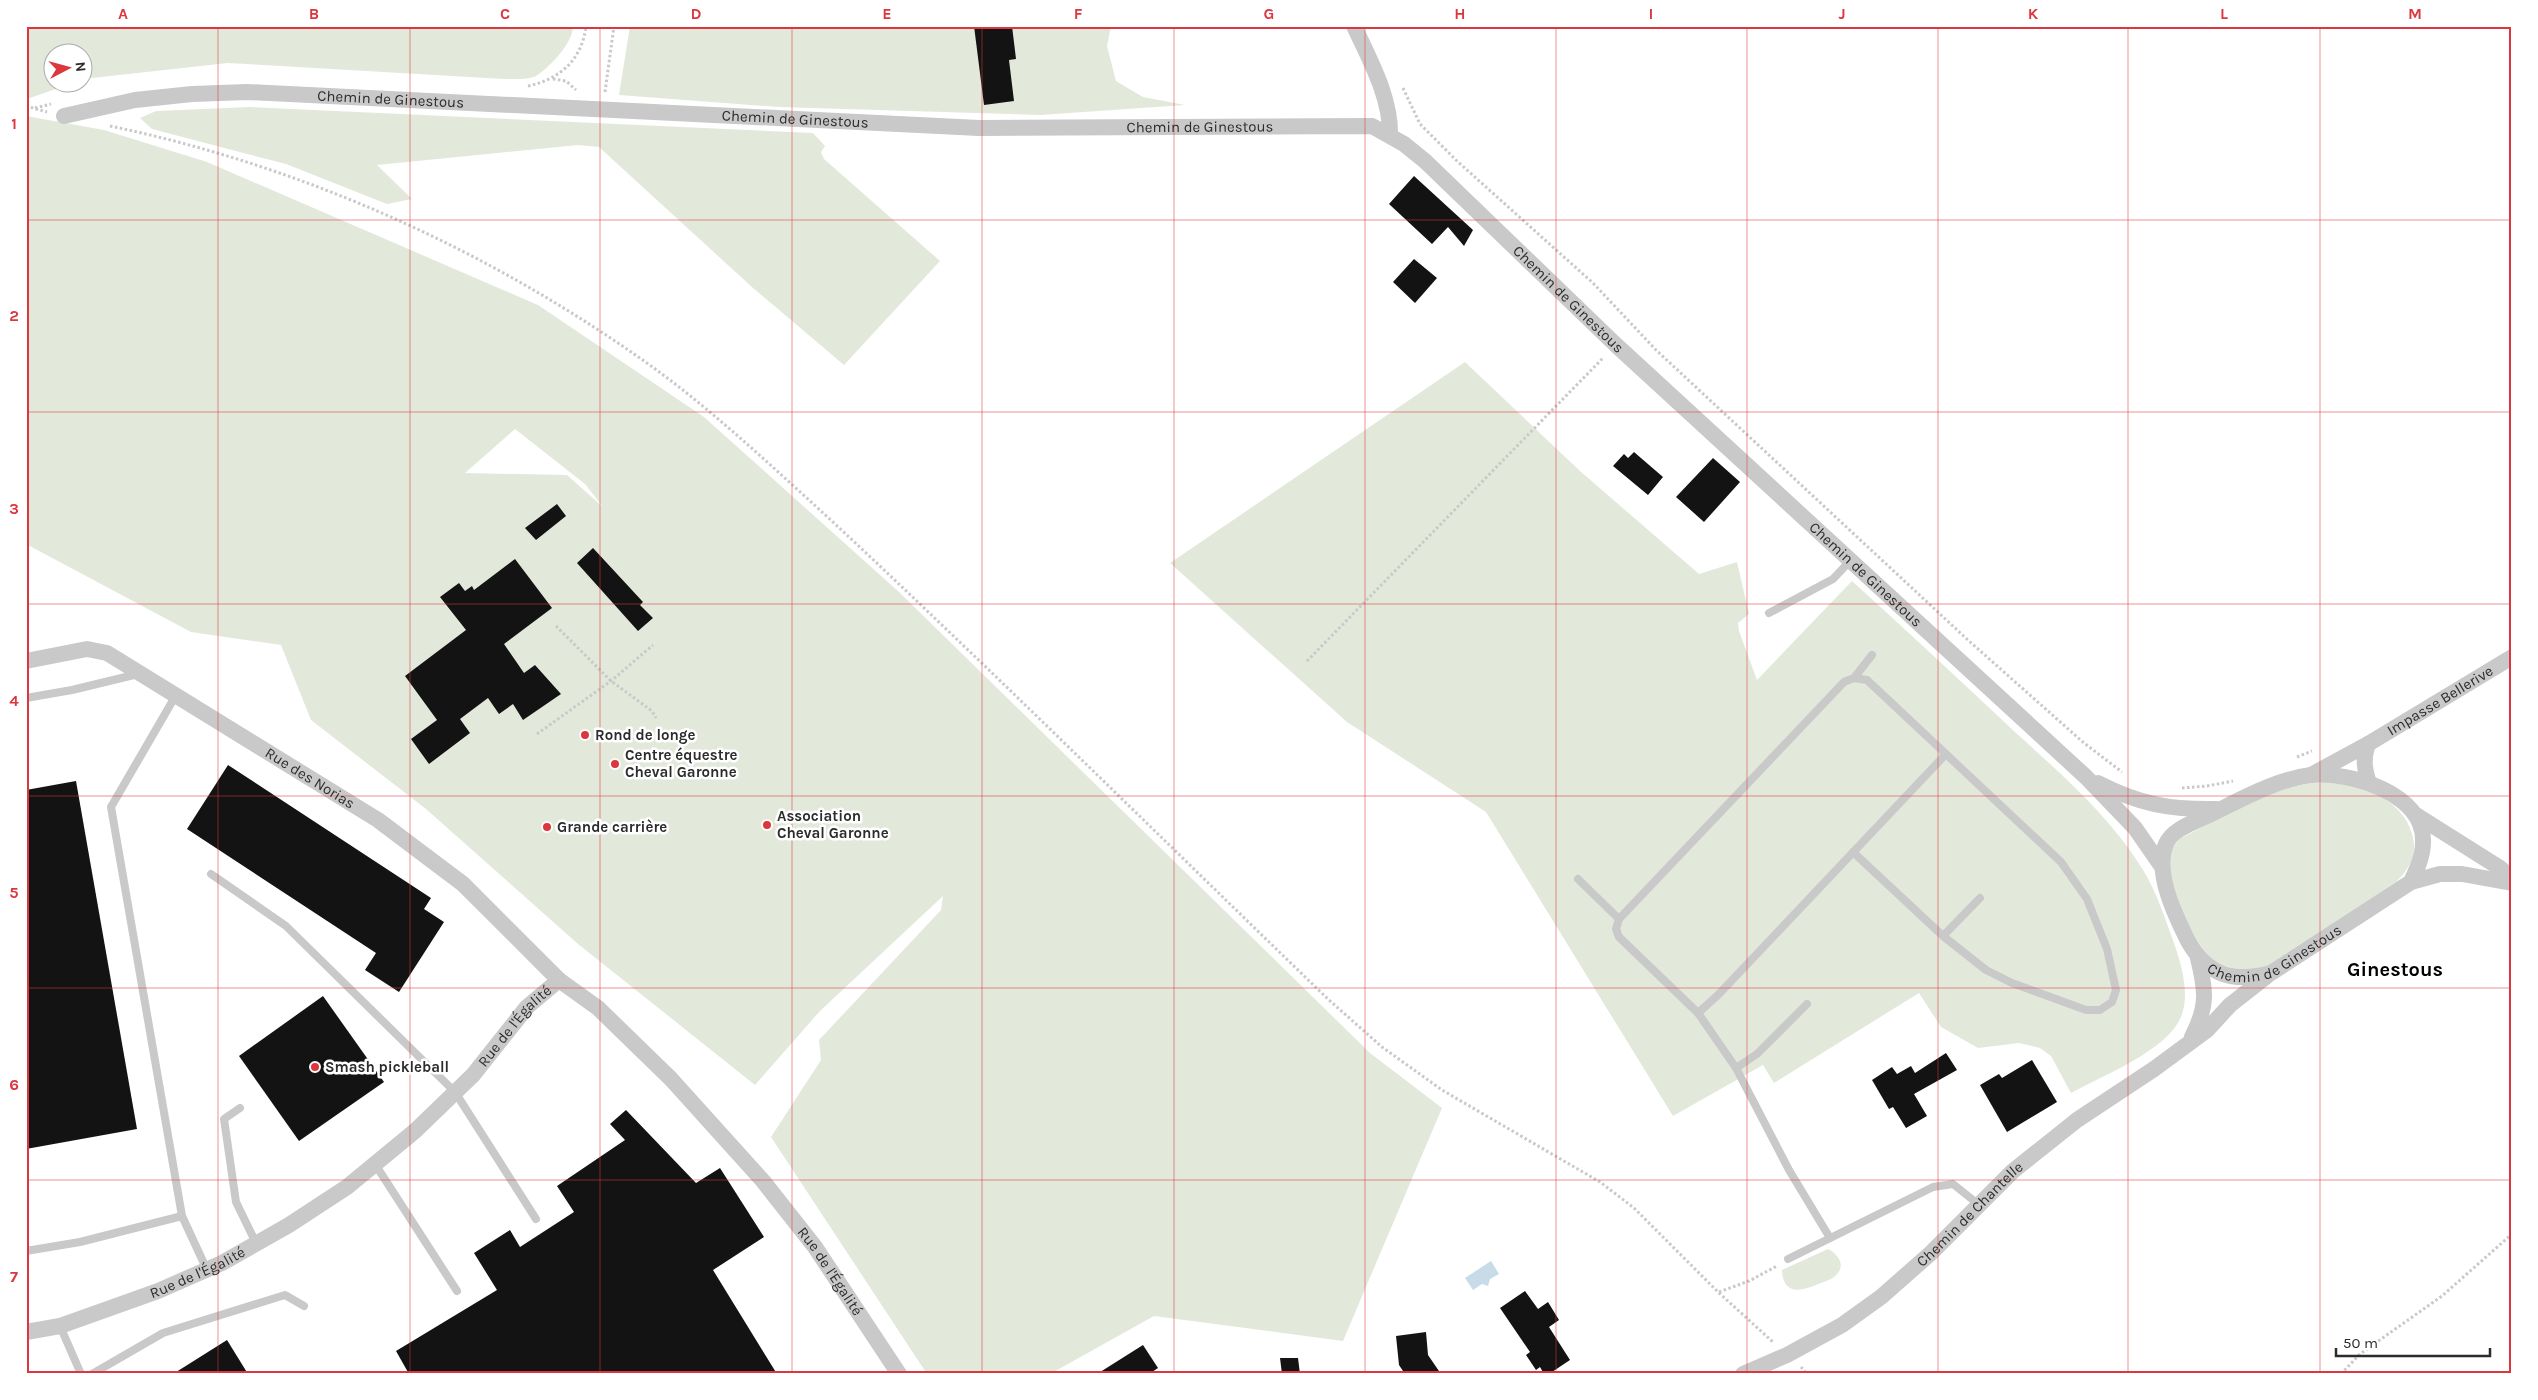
<svg xmlns="http://www.w3.org/2000/svg" width="2538" height="1400" viewBox="0 0 2538 1400" font-family="Karla,sans-serif">
<style>
.green{fill:#e2e9da;fill-rule:evenodd}
.water{fill:#c7dbe9}
.building{fill:#131313}
.lines{fill:none;stroke-linecap:round;stroke-linejoin:round}
.path{stroke:#c9c9c9;stroke-width:3;stroke-dasharray:2.5 2.5;stroke-linecap:butt}
.service{stroke:#c9c9c9;stroke-width:8}
.minor{stroke:#c9c9c9;stroke-width:16}
.grid{fill:none;stroke:#dc363e;stroke-width:1;stroke-opacity:0.55}
.poi-dot{fill:#dc363e;stroke:#fff;stroke-width:2}
.labels{text-anchor:middle;stroke-width:5;stroke-linejoin:round;paint-order:stroke}
.street-label{font-size:15px;fill:#2c2c2c;stroke:#fff}
.poi-label{font-size:15px;font-weight:bold;fill:#2c2c2c;stroke:#fff;text-anchor:start}
.district-label{font-size:20px;font-weight:bold;fill:#000;stroke:#fff}
.neatline{fill:none;stroke:#dc363e;stroke-width:2}
.grid-label{font-size:16px;text-anchor:middle;font-weight:bold;fill:#dc363e}
</style>
<rect width="100%" height="100%" fill="#fff"/>
<g class="green">
<path d="M26,26h547c0,17 -23,41 -37,50 -8,4 -23,3 -32,3l-276,-16 -145,16 -1,-27h-30v30l21,1 -43,15 -4,-1z"/>
<path d="M630,26h481l-4,20 9,35 27,16 42,8 -145,10 -261,-8 -160,-12z"/>
<path d="M250,107l563,26 12,13 -4,6 3,7 116,102 -96,104 -91,-77 -154,-141 -21,-2 -201,20 35,34 -25,5 -101,-40 -134,-35 -12,-11 16,-7z"/>
<path d="M26,116l78,14 103,32 331,143 166,112 195,175 471,461 72,55 -99,233 -189,-25 -104,58h-123l-156,-237 50,-77 -2,-20 122,-130 2,-14 -123,115 -65,74 -177,-141 -152,-135 -115,-89 -30,-75 -90,-13 -165,-88zM515,429l70,55 18,23 -36,-32 -102,-2z"/>
<path d="M1465,362l115,109 119,103 38,-12 12,52 -11,9 1,8 18,49 95,-99c55,50 109,100 163,151 46,42 95,84 128,138 14,23 23,51 32,76 7,21 15,49 6,71 -13,33 -79,59 -110,76l-20,-37 -11,-8 -21,-5 -41,5 -37,-21 -22,-34 -145,90 -11,-18 -90,51 -187,-304 -139,-90 -177,-159z"/>
<path d="M2327,782c34,5 75,15 85,52 6,20 -2,34 -16,48l-124,83c-17,4 -35,7 -52,-1 -24,-12 -53,-78 -53,-104 1,-8 9,-17 14,-22 47,-23 94,-55 146,-56z"/>
<path d="M1828,1249c10,5 19,17 7,27 -4,4 -12,6 -17,8 -17,8 -35,11 -36,-14z"/>
</g>
<path class="water" d="M1491,1261l8,13 -9,5 -2,7 -6,-2 -9,6 -8,-12z"/>
<g class="building">
<path d="M974,26h38l4,33 -7,1 5,41 -30,4z"/>
<path d="M1414,176l59,54 -9,16 -16,-19 -16,17 -43,-40z"/>
<path d="M1414,259l23,19 -22,25 -22,-21z"/>
<path d="M1634,452l29,25 -15,18 -35,-29 11,-12 4,4z"/>
<path d="M1713,458l27,24 -36,40 -28,-25z"/>
<path d="M557,504l9,12 -30,24 -11,-12z"/>
<path d="M593,548l50,54 -3,3 13,13 -15,13 -61,-68z"/>
<path d="M515,559l37,49 -48,36 20,29 11,-8 26,29 -38,26 -10,-16 -14,10 -11,-16 -28,21 10,14 -41,31 -18,-25 26,-19 -32,-44 61,-46 -26,-33 19,-14 6,8 7,-5 2,4z"/>
<path d="M228,765l203,133 -7,11 20,13 -45,70 -34,-22 11,-17 -189,-124z"/>
<path d="M76,781l61,348 -111,20v-359z"/>
<path d="M323,996l61,86 -85,59 -60,-85z"/>
<path d="M1946,1053l11,17 -43,24 13,22 -21,12 -13,-21 -4,2 -17,-29 20,-13 5,7 14,-8 4,7z"/>
<path d="M2032,1060l25,42 -50,30 -27,-47 19,-11 3,4z"/>
<path d="M626,1110l70,73 24,-15 44,69 -51,33 64,104h-368l-13,-23 101,-61 -23,-37 36,-23 10,17 54,-35 -17,-26 68,-46 -15,-16z"/>
<path d="M1525,1291l13,18 10,-7 11,18 -10,7 21,33 -21,14h-5l-4,-7 -4,3 -10,-15 4,-3 -30,-44z"/>
<path d="M1426,1332l2,23 13,19h-36l-6,-9 -3,-29z"/>
<path d="M227,1340l21,34h-75z"/>
<path d="M1143,1345l15,23 -9,6h-52z"/>
<path d="M1280,1358h18l2,16h-18z"/>
</g>
<g class="lines">
<g class="path">
<path d="M553,79l13,2 10,9"/>
<path d="M528,86c32,-7 54,-26 58,-60"/>
<path d="M1403,88l17,36 37,37 136,122 63,67 313,291 115,102 38,29"/>
<path d="M605,92l9,-66"/>
<path d="M26,106l21,6"/>
<path d="M35,108l16,-4"/>
<path d="M110,126c197,41 385,127 548,245 50,37 95,78 140,119 65,59 127,119 190,179 114,110 227,221 341,331l53,47 60,43 158,92 34,26 84,84 55,50"/>
<path d="M556,626l55,55 41,30 4,7"/>
<path d="M1307,661l296,-303"/>
<path d="M537,734l74,-53 42,-36"/>
<path d="M2297,757l15,-6"/>
<path d="M2182,788l25,-2 26,-5"/>
<path d="M1719,1292l30,-11 28,-15"/>
<path d="M1801,1367l6,7"/>
<path d="M2341,1374l19,-20 82,-58 70,-62"/>
</g>
<g class="service">
<path d="M1769,613l64,-34 17,-18"/>
<path d="M1854,678l18,-23"/>
<path d="M176,695l-65,112 71,409 25,54"/>
<path d="M26,698l46,-8 66,-16"/>
<path d="M211,874l75,52 169,166 81,127"/>
<path d="M1578,879l41,40"/>
<path d="M1943,936l37,-38"/>
<path d="M1698,1013l20,-18 228,-241"/>
<path d="M1736,1068l21,-14 50,-50"/>
<path d="M240,1108l-16,11 12,83 20,41"/>
<path d="M375,1164l82,127"/>
<path d="M1830,1238l-41,-68 -53,-102 -38,-55 -79,-76 -3,-8 3,-10 225,-237 10,-4 13,2 194,182 26,37 20,50 9,41 -4,12 -12,8h-14l-74,-27 -26,-13 -43,-34 -90,-84"/>
<path d="M26,1251l54,-9 102,-26"/>
<path d="M1788,1259l145,-72 20,-3 25,20"/>
<path d="M60,1326l21,48"/>
<path d="M92,1374l71,-41 122,-38 19,11"/>
</g>
<g class="minor">
<path d="M1354,26c16,34 37,72 36,109"/>
<path id="s1" d="M64,116l71,-16 57,-6 55,-2 732,36 393,-2 32,18 21,17 191,184 470,432 49,51 25,36"/>
<path id="s2" d="M26,661l61,-12 20,4 271,167 85,64 96,96"/>
<path d="M2368,744c-5,15 -4,24 1,39"/>
<path id="s3" d="M2311,775l57,-31 144,-87"/>
<path d="M2098,783c41,21 72,27 118,26"/>
<path d="M2416,815l84,53 12,11"/>
<path id="s4" d="M2411,882c6,-13 12,-26 12,-40 2,-48 -73,-71 -112,-67 -34,4 -71,25 -102,40 -14,7 -37,14 -43,29 -12,28 9,71 22,97 20,35 45,42 83,32l140,-91 29,-8h22l50,9"/>
<path d="M2192,1037c16,-31 14,-46 6,-79"/>
<path id="s5" d="M26,1332l34,-6 98,-35 64,-28 67,-38 58,-38 68,-56 58,-56 54,-68 32,-27 39,28 73,71 92,102 52,66 84,127"/>
<path id="s6" d="M1743,1374l44,-19 55,-30 39,-28 50,-44 82,-82 64,-51 77,-51 53,-39 23,-25 37,-29"/>
</g>
</g>
<path class="grid" d="M218,26v1348M410,26v1348M600,26v1348M792,26v1348M982,26v1348M1174,26v1348M1365,26v1348M1556,26v1348M1747,26v1348M1938,26v1348M2128,26v1348M2320,26v1348M26,220h2486M26,412h2486M26,604h2486M26,796h2486M26,988h2486M26,1180h2486"/>
<g class="poi-dot">
<circle cx="585" cy="735" r="5"/>
<circle cx="615" cy="764" r="5"/>
<circle cx="767" cy="825" r="5"/>
<circle cx="547" cy="827" r="5"/>
<circle cx="315" cy="1067" r="5"/>
</g>
<g class="labels">
<g class="street-label">
<text dy="5" stroke="none"><textPath href="#s1" startOffset="329">Chemin de Ginestous</textPath></text>
<text dy="5" stroke="none"><textPath href="#s1" startOffset="734">Chemin de Ginestous</textPath></text>
<text dy="5" stroke="none"><textPath href="#s1" startOffset="1139">Chemin de Ginestous</textPath></text>
<text dy="5" stroke="none"><textPath href="#s1" startOffset="1574">Chemin de Ginestous</textPath></text>
<text dy="5" stroke="none"><textPath href="#s1" startOffset="1979">Chemin de Ginestous</textPath></text>
<text dy="5" stroke="none"><textPath href="#s3" startOffset="149">Impasse Bellerive</textPath></text>
<text dy="5" stroke="none"><textPath href="#s2" startOffset="321">Rue des Norias</textPath></text>
<text dy="5" stroke="none"><textPath href="#s4" startOffset="558">Chemin de Ginestous</textPath></text>
<text dy="5" stroke="none"><textPath href="#s5" startOffset="588">Rue de l'Égalité</textPath></text>
<text dy="5" stroke="none"><textPath href="#s6" startOffset="280">Chemin de Chantelle</textPath></text>
<text dy="5" stroke="none"><textPath href="#s5" startOffset="182">Rue de l'Égalité</textPath></text>
<text dy="5" stroke="none"><textPath href="#s5" startOffset="1052">Rue de l'Égalité</textPath></text>
</g>
<g class="poi-label">
<text x="595" y="740">Rond de longe</text>
<text x="625" y="760">Centre équestre<tspan x="625" dy="17">Cheval Garonne</tspan></text>
<text x="777" y="821">Association<tspan x="777" dy="17">Cheval Garonne</tspan></text>
<text x="557" y="832">Grande carrière</text>
<text x="325" y="1072">Smash pickleball</text>
</g>
<g class="district-label">
<text x="2395" y="976">Ginestous</text>
</g>
</g>
<rect width="2538" height="1400" fill="none" stroke="#ffffff" stroke-width="55"/>
<g transform="translate(68 68) rotate(84)"><circle r="24" fill="#ffffff" stroke="#ababab"/>
<path d="M0-4L9 19L0 12L-9 19Z" fill="#dc363e"/>
<text y="-8" font-size="14" font-weight="bold" text-anchor="middle" fill="#2c2c2c">N</text>
</g>
<path d="M2336 1348v8h154v-8" fill="none" stroke="#2c2c2c" stroke-width="2.5"/>
<text x="2343" y="1348" font-size="15" fill="#2c2c2c" stroke="#ffffff" stroke-width="4" paint-order="stroke">50 m</text>
<rect x="28" y="28" width="2482" height="1344" class="neatline"/>
<g class="grid-label">
<text x="123" y="19">A</text>
<text x="314" y="19">B</text>
<text x="505" y="19">C</text>
<text x="696" y="19">D</text>
<text x="887" y="19">E</text>
<text x="1078" y="19">F</text>
<text x="1269" y="19">G</text>
<text x="1460" y="19">H</text>
<text x="1651" y="19">I</text>
<text x="1842" y="19">J</text>
<text x="2033" y="19">K</text>
<text x="2224" y="19">L</text>
<text x="2415" y="19">M</text>
<text x="14" y="129">1</text>
<text x="14" y="321">2</text>
<text x="14" y="514">3</text>
<text x="14" y="706">4</text>
<text x="14" y="898">5</text>
<text x="14" y="1090">6</text>
<text x="14" y="1282">7</text>
</g>
</svg>
